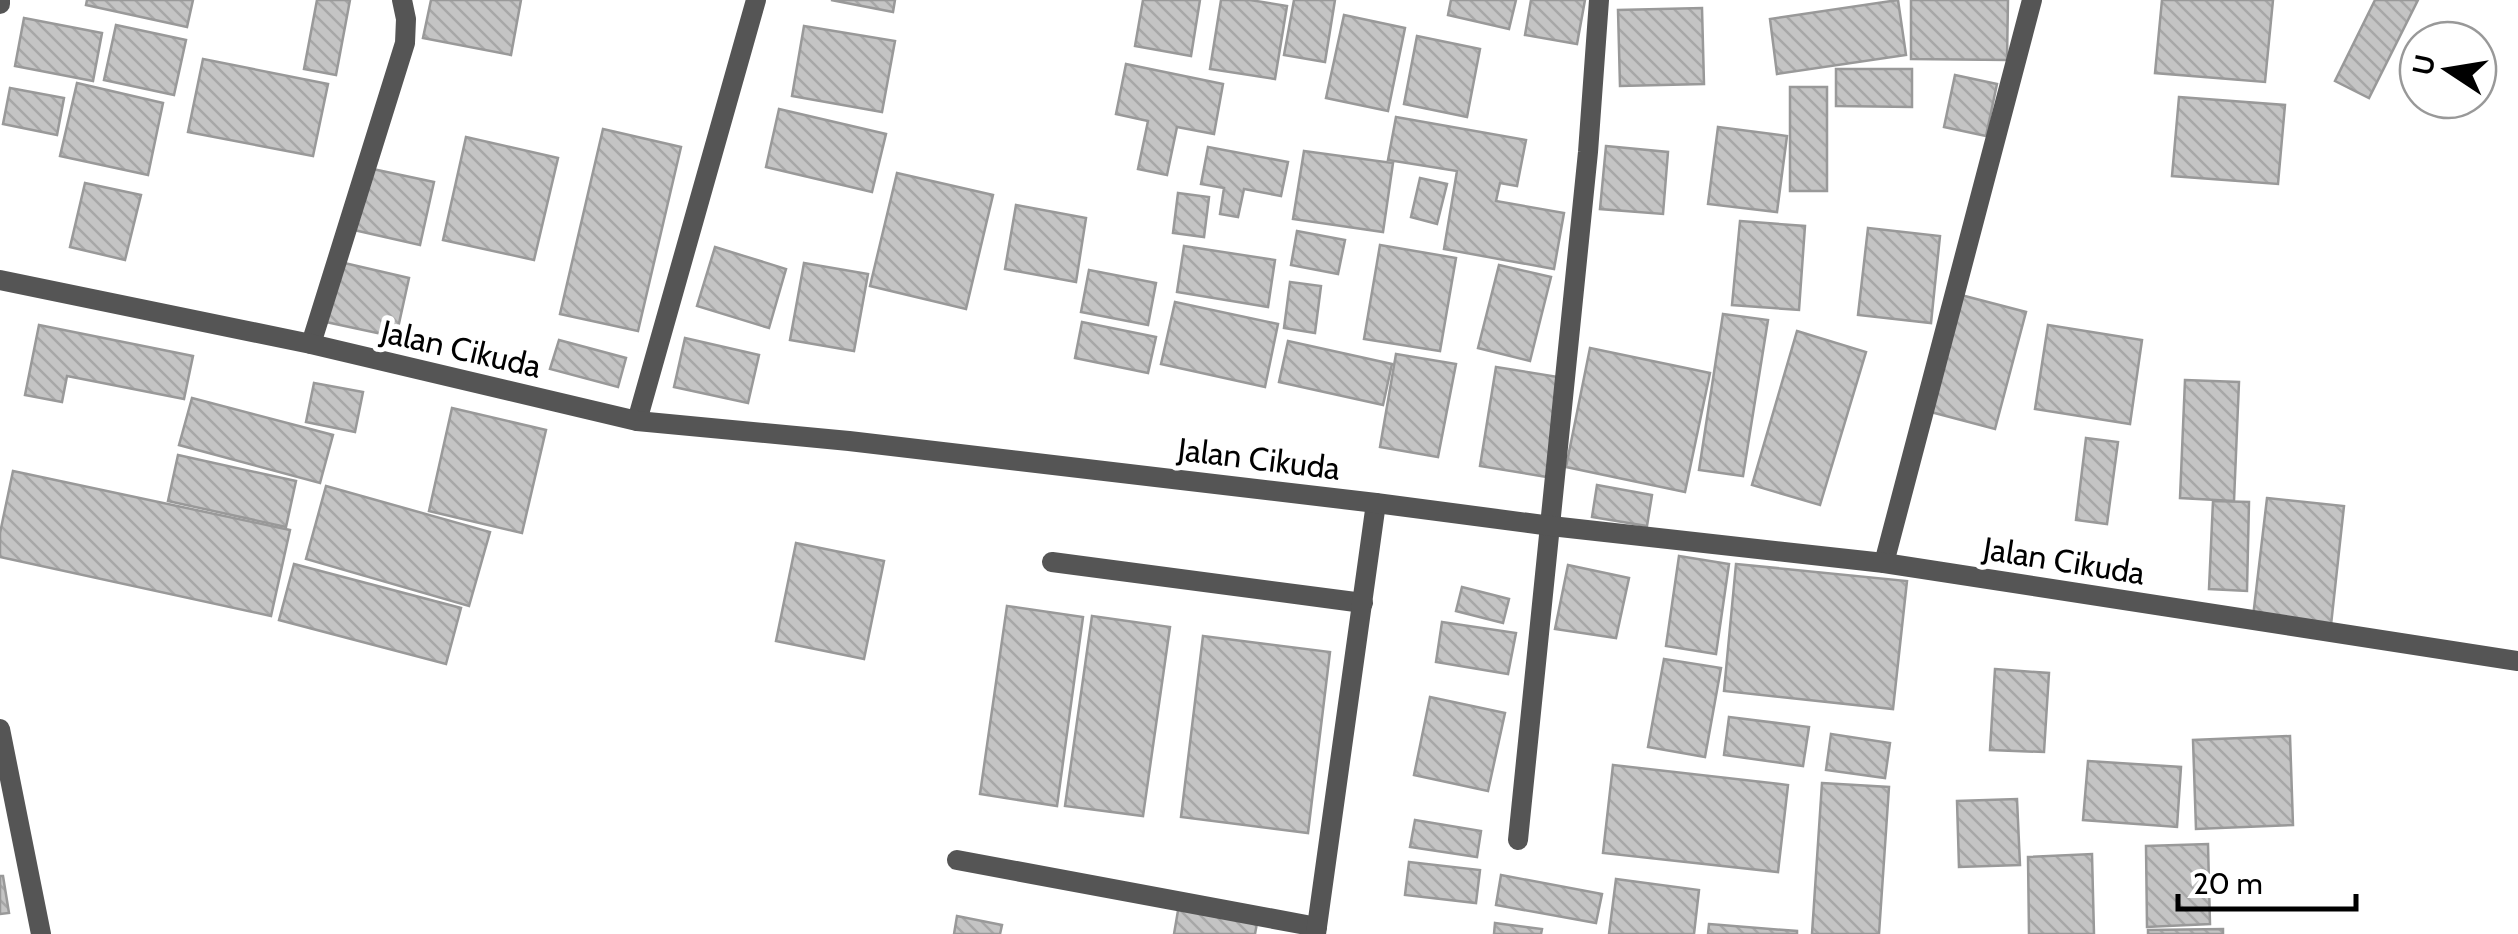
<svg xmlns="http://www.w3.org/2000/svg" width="2518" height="934" viewBox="0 0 2518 934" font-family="Cabin,sans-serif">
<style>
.building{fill:url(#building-back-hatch);stroke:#999;stroke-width:2.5}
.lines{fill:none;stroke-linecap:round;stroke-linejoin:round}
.minor{stroke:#555;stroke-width:20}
.tertiary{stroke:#555;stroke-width:20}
.labels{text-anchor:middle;stroke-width:10;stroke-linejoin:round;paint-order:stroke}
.street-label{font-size:32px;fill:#000;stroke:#fff}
</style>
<defs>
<pattern id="building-back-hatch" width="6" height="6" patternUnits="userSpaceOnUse" patternTransform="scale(2.5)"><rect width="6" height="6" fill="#c4c4c4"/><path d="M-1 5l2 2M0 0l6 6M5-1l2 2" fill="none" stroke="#a7a7a7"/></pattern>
</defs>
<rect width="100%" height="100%" fill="#fff"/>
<g class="building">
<path d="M87,0h106l-6,27 -101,-22z"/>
<path d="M317,0h33l-14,75 -32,-6z"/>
<path d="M431,0h90l-10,55 -88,-17z"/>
<path d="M831,0h64l-2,12z"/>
<path d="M1143,0h57l-9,56 -56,-10z"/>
<path d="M1221,0h29l37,6 -12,73 -65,-10z"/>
<path d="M1294,0h41l-10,62 -41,-7z"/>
<path d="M1451,0h65l-7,29 -61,-14z"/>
<path d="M1531,0h54l-8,44 -52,-9z"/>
<path d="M1898,0l8,55 -129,19 -7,-55z"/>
<path d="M1911,0h97l-1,60 -96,-1z"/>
<path d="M2162,0h111l-8,82 -110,-9z"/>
<path d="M2375,0h43l-49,98 -34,-17z"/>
<path d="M1702,8l2,76 -84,2 -2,-76z"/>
<path d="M1344,15l61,13 -17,83 -62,-13z"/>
<path d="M24,18l78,15 -9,48 -78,-15z"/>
<path d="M116,25l70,15 -12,55 -70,-15z"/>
<path d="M804,26l91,15 -13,71 -90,-16z"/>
<path d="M1417,36l63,13 -13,68 -63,-13z"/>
<path d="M203,59l125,25 -15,72 -125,-24z"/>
<path d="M1126,64l97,20 -9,50 -37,-7 -10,48 -29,-6 10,-48 -32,-7z"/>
<path d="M1836,69h76v38l-76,-1z"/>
<path d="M1955,75l42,9 -11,52 -42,-9z"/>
<path d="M77,83l86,20 -15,72 -88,-19z"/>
<rect x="1790" y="87" width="37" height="104"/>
<path d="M10,88l54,10 -7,37 -54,-11z"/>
<path d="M2179,97l106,8 -7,79 -106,-8z"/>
<path d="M779,109l107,25 -14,58 -106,-25z"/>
<path d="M1396,117l130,23 -9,46 -17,-3 -4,18 68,12 -10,56 -110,-20 13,-78 -69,-11z"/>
<path d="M1718,127l69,9 -10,76 -69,-8z"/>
<path d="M603,129l78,18 -43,184 -78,-17z"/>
<path d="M466,137l92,21 -24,102 -91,-20z"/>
<path d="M1606,146l62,6 -5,62 -63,-5z"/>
<path d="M1208,147l80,15 -7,34 -37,-7 -6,28 -18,-3 4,-26 -23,-4z"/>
<path d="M1304,151l89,12 -10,69 -90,-13z"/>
<path d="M368,168l66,14 -14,63 -66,-15z"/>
<path d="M897,173l96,22 -27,114 -96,-23z"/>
<path d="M1420,178l27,6 -10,40 -26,-7z"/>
<path d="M85,183l56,12 -16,65 -55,-13z"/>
<path d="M1178,193l31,4 -5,40 -31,-4z"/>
<path d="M1016,205l70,13 -10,64 -71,-13z"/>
<path d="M1740,221l65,5 -6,84 -67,-5z"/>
<path d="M1868,228l72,8 -9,87 -73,-8z"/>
<path d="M1297,231l48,9 -7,34 -47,-9z"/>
<path d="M1380,245l76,13 -16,93 -76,-12z"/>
<path d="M1184,246l91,14 -7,47 -91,-15z"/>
<path d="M715,247l71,22 -17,59 -72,-22z"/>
<path d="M340,262l69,16 -13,59 -70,-15z"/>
<path d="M804,263l64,11 -14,77 -64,-11z"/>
<path d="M1499,265l52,12 -21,84 -52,-13z"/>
<path d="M1089,270l67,13 -8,42 -67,-13z"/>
<path d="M1290,282l31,4 -6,47 -31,-5z"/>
<path d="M1961,295l65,17 -31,117 -64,-17z"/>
<path d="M1175,302l103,22 -13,63 -104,-23z"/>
<path d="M1723,314l45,6 -25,156 -44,-6z"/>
<path d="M1082,322l74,15 -8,36 -73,-15z"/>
<path d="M39,325l154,31 -9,43 -117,-23 -5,26 -37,-7z"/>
<path d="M2048,325l94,15 -12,84 -95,-15z"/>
<path d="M1797,331l69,21 -46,153 -68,-20z"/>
<path d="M685,338l74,17 -11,48 -74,-16z"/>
<path d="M559,340l67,18 -8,29 -68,-18z"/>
<path d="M1288,341l104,23 -9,41 -104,-23z"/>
<path d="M1590,348l120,25 -25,119 -119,-25z"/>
<path d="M1396,354l60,10 -18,93 -58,-10z"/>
<path d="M1496,367l68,11 -17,99 -67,-11z"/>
<path d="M2185,380l54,2 -5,119 -54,-3z"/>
<path d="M314,383l49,9 -8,40 -49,-10z"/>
<path d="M192,398l141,37 -13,48 -141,-38z"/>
<path d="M452,408l94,22 -24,103 -93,-22z"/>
<path d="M2086,438l32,4 -11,82 -31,-4z"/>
<path d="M178,455l118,26 -10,46 -118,-26z"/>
<path d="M13,471l277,59 -19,86 -271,-59v-24z"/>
<path d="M1597,485l55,10 -5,31 -55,-9z"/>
<path d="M326,486l164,46 -21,74 -163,-47z"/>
<path d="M2267,498l77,8 -13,119 -78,-8z"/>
<path d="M2213,501l36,1 -2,89 -38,-2z"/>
<path d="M796,543l88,18 -20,98 -88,-18z"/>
<path d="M1679,556l50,8 -13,90 -50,-8z"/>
<path d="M294,564l167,44 -15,56 -167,-44z"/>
<path d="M1736,564l171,17 -14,128 -169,-18z"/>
<path d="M1568,565l61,13 -13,60 -61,-9z"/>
<path d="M1462,587l47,12 -6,24 -47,-12z"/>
<path d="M1007,606l76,11 -26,189 -77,-12z"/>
<path d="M1092,616l78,11 -27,189 -78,-10z"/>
<path d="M1442,622l74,11 -8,41 -72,-12z"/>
<path d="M1203,636l127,16 -22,181 -127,-16z"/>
<path d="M1664,659l57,9 -16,89 -57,-10z"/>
<path d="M1995,669l54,4 -5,79 -54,-2z"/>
<path d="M1430,697l75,16 -17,78 -74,-16z"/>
<path d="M1729,717l80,10 -6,39 -79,-11z"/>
<path d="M1831,734l59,9 -5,35 -59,-8z"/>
<path d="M2290,736l3,89 -97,4 -3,-89z"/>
<path d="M2088,761l93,6 -4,60 -94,-7z"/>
<path d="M1613,765l175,20 -10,87 -175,-19z"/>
<path d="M1822,783l67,4 -10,147h-67z"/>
<path d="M2017,799l3,66 -61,2 -2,-66z"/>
<path d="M1415,820l66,11 -4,26 -67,-10z"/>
<path d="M2208,844l2,80 -63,3 -1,-81z"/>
<path d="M2092,854l2,80h-65l-1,-77z"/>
<path d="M1409,862l71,8 -4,33 -71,-8z"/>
<path d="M1501,875l101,19 -6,29 -100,-18z"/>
<path d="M0,876h3l6,37 -9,1z"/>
<path d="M1616,879l83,11 -5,44h-85z"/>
<path d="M1180,899l79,13 -4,22h-81z"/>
<path d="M957,916l45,9 -2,9h-46z"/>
<path d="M1495,923l47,6 -1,5h-47z"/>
<path d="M1709,924l88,7v3h-89z"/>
<path d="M2223,929v5h-75v-4z"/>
</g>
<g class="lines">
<g class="minor">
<path d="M0,4v-4"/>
<path d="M311,344l94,-301 1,-24 -4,-19"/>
<path d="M637,421l119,-421"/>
<path d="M1052,562l311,41"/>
<path d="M1884,563l148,-563"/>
<path d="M0,729l41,205"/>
<path d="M1518,840l70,-688 11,-152"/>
<path d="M957,860l360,67"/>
<path d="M1316,934l60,-431"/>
</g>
<path class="tertiary" d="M0,280l311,64 326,77 212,20 527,62 175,23 333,37 634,98"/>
</g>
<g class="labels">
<g class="street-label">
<text transform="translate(461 349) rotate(13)" y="11">Jalan Cikuda</text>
<text transform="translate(1259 459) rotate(7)" y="11">Jalan Cikuda</text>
<text transform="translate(2064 561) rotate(9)" y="11">Jalan Cikuda</text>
</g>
</g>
<g transform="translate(2448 70) rotate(282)"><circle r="48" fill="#ffffff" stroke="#999999" stroke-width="2.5"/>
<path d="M0-8L18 38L0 25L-18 38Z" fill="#000000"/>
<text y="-15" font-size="28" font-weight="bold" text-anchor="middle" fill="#000000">U</text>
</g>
<path d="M2178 894v15h178v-15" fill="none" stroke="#000000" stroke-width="5"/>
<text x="2193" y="894" font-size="30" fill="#000000" stroke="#ffffff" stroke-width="8" paint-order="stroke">20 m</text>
</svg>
